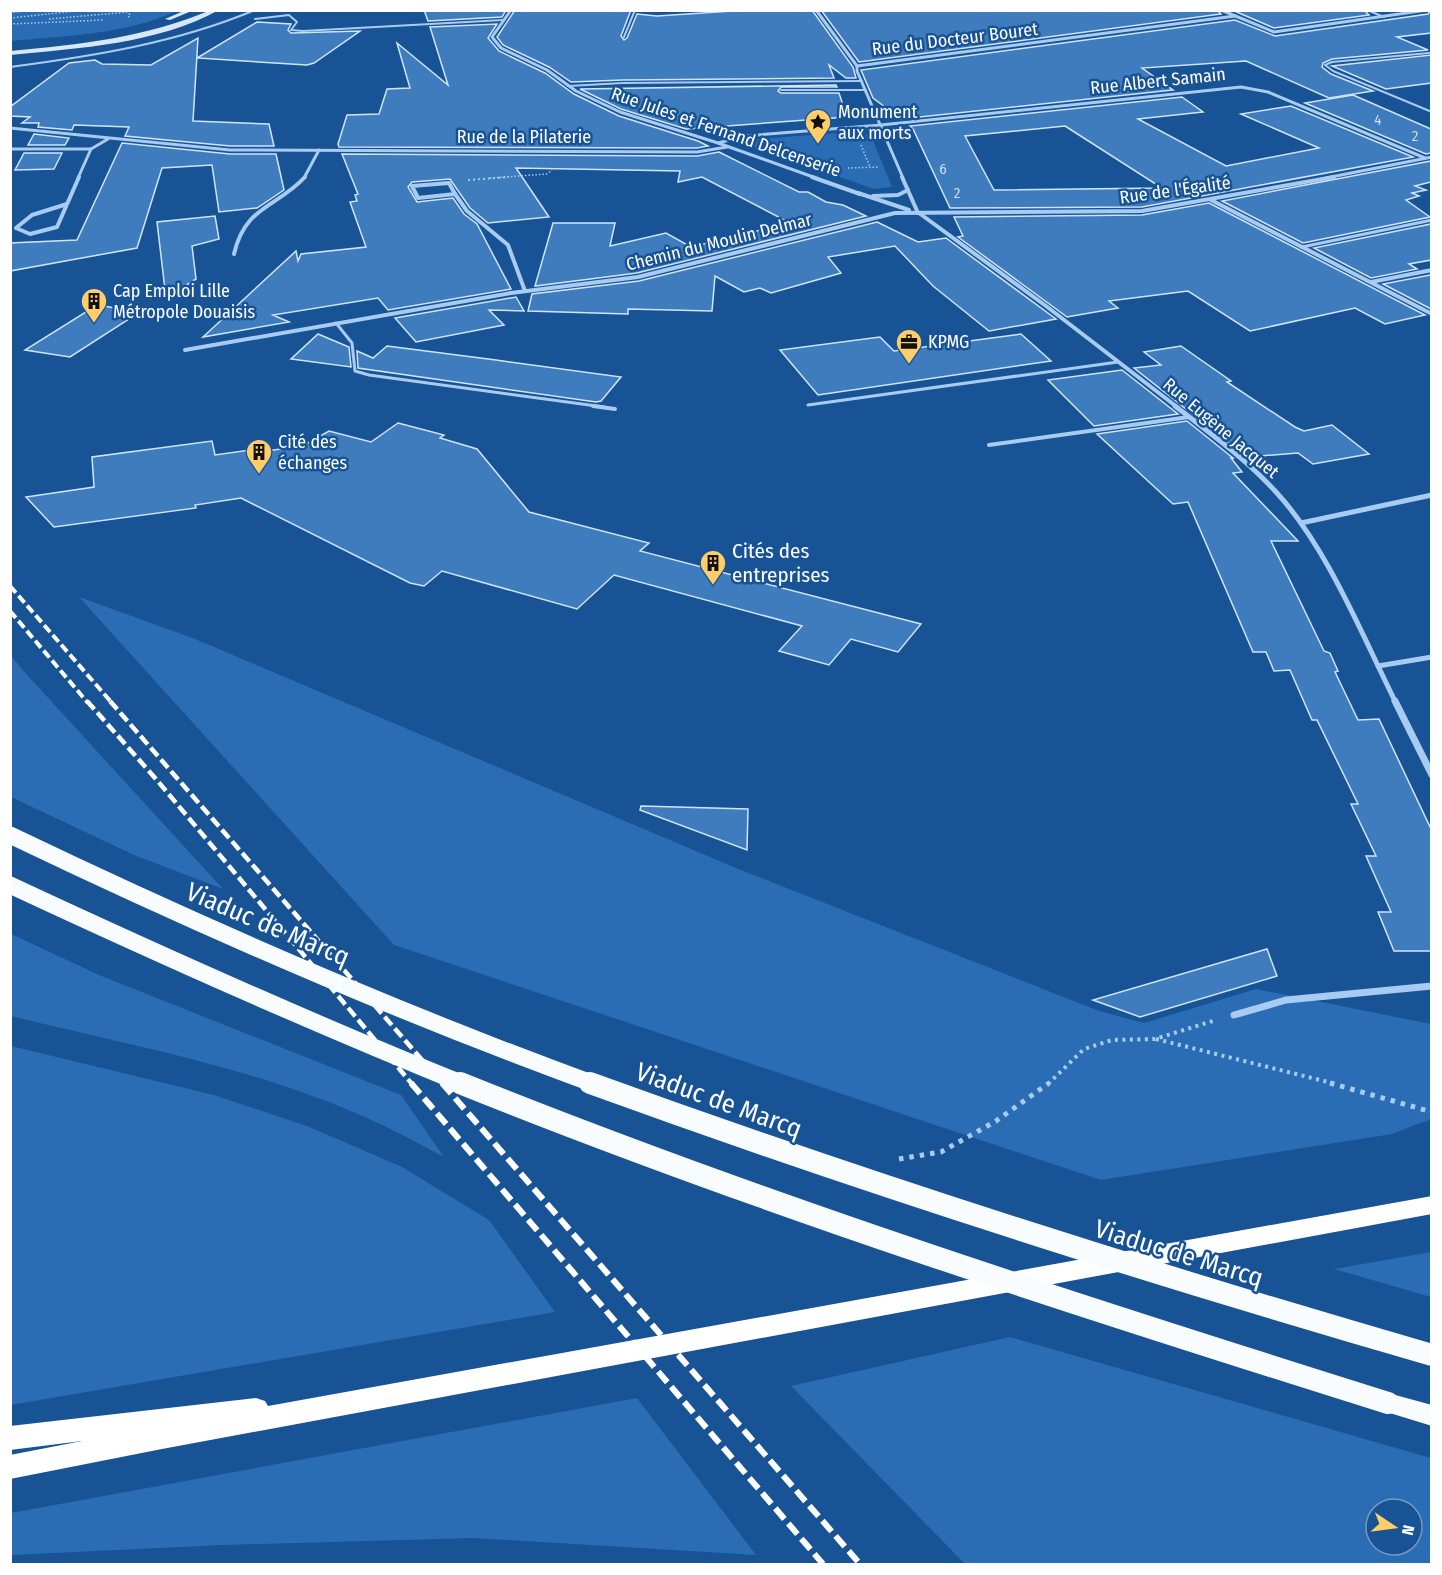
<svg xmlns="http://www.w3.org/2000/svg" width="1442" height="1575" viewBox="0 0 1442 1575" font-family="'Fira Sans Condensed',sans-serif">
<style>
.green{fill:#2a6db4;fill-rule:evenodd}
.building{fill:#3f7cbd;stroke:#d0e5fc;stroke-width:1.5;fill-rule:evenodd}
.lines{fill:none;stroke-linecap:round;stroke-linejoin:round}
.path-far3{stroke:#a8ccf1;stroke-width:1.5;stroke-dasharray:1.5 2;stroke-linecap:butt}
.path-far2{stroke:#a8ccf1;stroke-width:2;stroke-dasharray:2 3;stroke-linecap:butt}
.path-far1{stroke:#a8ccf1;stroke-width:4;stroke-dasharray:3 4.5;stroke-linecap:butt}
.path{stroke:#a8ccf1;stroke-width:5;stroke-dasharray:4.5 6;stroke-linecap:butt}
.service-far2{stroke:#a8ccf1;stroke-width:2}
.service-far1{stroke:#a8ccf1;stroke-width:3}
.service{stroke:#a8ccf1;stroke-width:4}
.minor-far3{stroke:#a8ccf1;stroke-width:3}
.minor-far2{stroke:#a8ccf1;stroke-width:4}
.minor-far1{stroke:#a8ccf1;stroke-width:5}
.minor{stroke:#a8ccf1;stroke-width:7}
.secondary{fill:#d7e8fc;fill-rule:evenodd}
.trunk{fill:#f8fcff;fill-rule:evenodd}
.motorway{fill:#fff;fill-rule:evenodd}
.rail-far2{stroke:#fff;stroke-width:4;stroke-dasharray:9 4;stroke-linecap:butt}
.rail-far1{stroke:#fff;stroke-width:4.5;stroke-dasharray:11 4.5;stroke-linecap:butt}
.rail{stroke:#fff;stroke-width:6;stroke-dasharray:14 6;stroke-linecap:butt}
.trunk-bridge-far1{stroke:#f8fcff;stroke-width:17}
.trunk-bridge{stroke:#f8fcff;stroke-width:22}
.labels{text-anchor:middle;stroke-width:5;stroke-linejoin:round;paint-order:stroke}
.far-number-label{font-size:15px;fill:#cfdeee}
.far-street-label{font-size:18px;fill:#fff;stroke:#175395}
.far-poi-label{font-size:18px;fill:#fff;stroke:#175395;text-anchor:start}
.poi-label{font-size:21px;fill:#fff;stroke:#175395;text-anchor:start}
.near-street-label{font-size:26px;fill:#fff;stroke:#175395}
</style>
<rect width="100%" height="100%" fill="#175395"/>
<g class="green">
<path d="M10,11l1,-1 166,1c-51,23 -111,25 -166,30z"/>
<path d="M851,132l20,4 21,51 -18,2 -120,-42 4,-8z"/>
<path d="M79,597l116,42 541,229 363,143 45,12 112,-34 175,35v95l-39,15 -291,46 -707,-235z"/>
<path d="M10,655l20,23 193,211 -89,-34 -123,-58z"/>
<path d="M11,934l88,41 302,120 43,62c-28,-15 -56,-30 -86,-43 -107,-47 -234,-70 -347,-98z"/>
<path d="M11,1046l203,49 93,31 95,41 87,53 66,92 -544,93z"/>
<path d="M1431,1252v45l-97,-28z"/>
<path d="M1010,1337l421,121v106h-466l-174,-178zM1376,1509h36v36h-36z"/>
<path d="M637,1398l119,157 -283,-17 -250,7 -212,10v-42z"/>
</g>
<g class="building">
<path d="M424,10h82l-4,7 -74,4z"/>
<path d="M515,10h116l-10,26 3,4 3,-2 10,-24 20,2 91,-6h64l41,57 3,11h-10l-17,-13 5,13 -211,2 -52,2 -22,-15 -46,-22 -6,-8z"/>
<path d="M821,10h396l4,4 -362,48z"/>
<path d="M1232,10h132l5,5 -95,13z"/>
<path d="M1431,10v23l-34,4 31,13 -96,9 -9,4 -1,4 9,7 42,17 -44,7 -83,-37 -104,7 31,22 -272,29 -28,-21 -12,-28 374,-50 40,16 153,-22z"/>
<path d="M257,22l34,2 -3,6 3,3 69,-2 -46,32 -7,2 -110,-7z"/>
<path d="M497,24l-9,14 11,13 46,22 29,21 45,22 79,25 10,5 -11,2 -358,-1 -1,-3 9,-29 32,-1 8,-25 23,-1 -13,-45 51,42 -18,-58z"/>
<path d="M198,38l-5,83 76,3 5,22h-44l-105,-10 4,-9 -55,-2 -2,5 -34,-3 1,-4h-17l8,-6 -20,-1v-9l59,-44 26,-3 7,4 49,1z"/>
<path d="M1431,55v28l-45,6 -54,-23z"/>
<path d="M836,85l1,2h-56l-3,4 3,2h58l8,24 -161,12 -65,-20 -41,-20z"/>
<path d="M1353,95l78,34v24l-5,1 -121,-51z"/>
<path d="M1182,97l21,15 -65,7 88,47 93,-18 -78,-34 50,-8 122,51 -271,50 -192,1 -37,-79 -3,-3zM1065,126l97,62 -168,2 -29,-54z"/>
<path d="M34,134l35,4 -4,7h-37z"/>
<path d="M122,143l108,11h46l8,36 -27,18 -38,4 -7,-47 -50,3 -25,80 -127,23v-28l67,-3z"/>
<path d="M719,152l80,40h9l18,10 17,3 23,11 -229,57 -102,13 18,-63h62l-5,23 56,-13 25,14 99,-24 -88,-46 -24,5 2,-11 -164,-3 33,49 -61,6 -18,-15 -20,-29 -38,3 -4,5 9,15 36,-4 11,16 13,10 34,65 -123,21 -10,-12 -105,17 16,7 -86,15 93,-86 2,10 3,-7 65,-7 -16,-45 7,-1 -2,-6 3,-1 -16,-40 355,2z"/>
<path d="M24,153h38l-8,16 -39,1z"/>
<path d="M1431,161v21l-16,4 11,4 -14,3 7,3 -13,4 24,17 -127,26 -81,-42z"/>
<path d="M1209,203l216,112 -40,9 -30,-16 -105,23 -62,-40 -79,10 9,7 -51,9 -109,-80 5,-1 -9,-19 188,-2z"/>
<path d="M215,216l4,23 -27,7 4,33 -30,19 -9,-76z"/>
<path d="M877,222l41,20 28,-4 110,81 -67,12 -56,-45 -38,-40 -67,11 13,16 -70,20 -11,-5 -16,4 -29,-16 -3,35 -84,-2v5l-100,-3 4,-17 107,-13z"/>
<path d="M1431,224v36l-22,4 8,5 -46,9 -57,-30z"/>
<path d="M1430,275l1,1v33l-48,-25z"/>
<path d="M516,297l8,14 -35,-1 15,15 -88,17 -21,-24z"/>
<path d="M97,305l43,7 -70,45 -45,-7z"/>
<path d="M318,334l31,13 2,20 -60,-8z"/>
<path d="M1021,334l30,27 -233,34 -38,-45 100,-13 14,14z"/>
<path d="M387,346l109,14 125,17 -20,24 -5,1 -238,-34 -1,-17 16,7z"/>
<path d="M1181,346l50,35 -4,1 68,45 9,4 28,-6 37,29 -56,10 -15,-11 -51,4 -113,-89 27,-3 -17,-13z"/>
<path d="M1122,370l56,44 -84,12 -46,-46z"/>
<path d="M1187,421l46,37h-2l11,14 -9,1 65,68h-27l53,110 6,2 8,18 -3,1 23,48 21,-1 52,110v122h-37l-16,-39h13l-25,-56h10l-25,-52h7l-41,-84h-5l-22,-50 -16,1 -8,-19h-13l-65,-150 -15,2 -76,-70z"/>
<path d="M398,423l46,12 -4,3 37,11 52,63 120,31 -9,8 281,73 -23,28 -47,-13 -22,26 -50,-14 23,-25 -188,-51 -37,34 -135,-38 -18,15 -14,-3 -169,-85 -46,7 1,3 -142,19 -28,-30 68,-10 -2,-30 120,-16 3,14 43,-6 1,3 29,-4 12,-7 8,2 21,-12 42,11z"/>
<path d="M641,806l107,3 -1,41 -107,-40z"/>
<path d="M1267,949l10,27 -137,41 -47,-17z"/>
</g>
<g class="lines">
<g class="path-far3">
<path d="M128,10l2,6 -2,1"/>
<path d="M10,13l22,-3"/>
<path d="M10,18l76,-8"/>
<path d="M49,19l79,-7"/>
<path d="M10,24l93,-4"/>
<path d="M861,145l9,22"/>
<path d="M848,168l31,-1"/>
<path d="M490,178l57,-4 5,-4"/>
</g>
<path class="path-far2" d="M468,180l41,-3"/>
<g class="path-far1">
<path d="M1156,1039l180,45"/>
<path d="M1048,1084l36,-35 28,-9 43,-1 61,-19"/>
</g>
<g class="path">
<path d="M1330,1083l102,29"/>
<path d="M899,1159l42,-7 55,-31 53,-38"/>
</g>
<g class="service-far2">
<path d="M1367,10l17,7"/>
<path d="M255,19l34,-4 8,7 -6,8 12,1 200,-11"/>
<path d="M624,37l11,-27"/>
<path d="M1429,53l-97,9 -7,3 8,6 99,41"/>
<path d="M10,67c84,-11 166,-24 245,-57"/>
<path d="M568,86l55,-3 239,-2"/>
<path d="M781,90h85"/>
</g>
<g class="service-far1">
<path d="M1302,247l130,-27"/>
<path d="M336,323l16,20 3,28 14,4 235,32"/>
<path d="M808,405l310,-43"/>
</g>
<g class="service">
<path d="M593,406l22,3"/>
<path d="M989,445l200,-28"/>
</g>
<g class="minor-far3">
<path d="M511,10l-19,27 9,11 46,22 29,21 44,21 98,31 98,35"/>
<path d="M816,10l41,56v5l46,107"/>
<path d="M1221,10l53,22 153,-22"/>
<path d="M857,66l378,-50"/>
<path d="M10,128l220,22 467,2 30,-5"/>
<path d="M718,143l26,-7 137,-11 360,-38 27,5 157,66"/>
<path d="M10,149h81"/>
<path d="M78,178l13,-29 17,-10"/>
<path d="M304,178l15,-28"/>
<path d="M1326,178l106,-21"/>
</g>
<g class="minor-far2">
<path d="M812,177l48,17"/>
<path d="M902,177l16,36"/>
<path d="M449,183l6,11 -37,4 -6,-12z"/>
<path d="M858,193l51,17"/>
<path d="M455,194l12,17 41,34 17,46"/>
<path d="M873,196l25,-1 10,-5"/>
<path d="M1211,200l221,114"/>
<path d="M67,204l-35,11 -16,13 14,6 27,-7 22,-50"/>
<path d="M919,213l127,93 131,101"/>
<path d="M234,254c11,-48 42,-46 71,-77"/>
<path d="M1371,282l61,-12"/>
<path d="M185,350l326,-57 127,-16 257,-64 247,-2 192,-34"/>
</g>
<g class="minor-far1">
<path d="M1175,406c35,27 71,53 101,86 51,55 86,143 120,211"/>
<path d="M1301,523l131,-28"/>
<path d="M1378,666l54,-9"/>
</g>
<g class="minor">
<path d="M1395,701l37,74"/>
<path d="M1234,1015l52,-15 146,-14"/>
</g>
<g class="secondary">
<path d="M186,10h8l-24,10 -5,-1z"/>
<path d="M211,10h8c-62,34 -139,38 -209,45v-4c69,-6 137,-14 201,-41z"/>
</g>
<path class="trunk" d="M1388,1393l44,12v21l-52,-16 -4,-7 4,-7z"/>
<path class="motorway" d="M1432,1196v18l-1270,235 -152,30v-24l72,-14 -72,9v-24l246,-28 9,3 3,5z"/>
<g class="rail-far2">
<path d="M10,586l102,117"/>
<path d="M10,611l78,92"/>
</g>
<g class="rail-far1">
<path d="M87,701l69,78 256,305"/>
<path d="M110,701l333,383"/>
</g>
<g class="rail">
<path d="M411,1083l412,481"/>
<path d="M442,1083l418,481"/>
</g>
<g class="trunk-bridge-far1">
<path d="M10,835c192,92 384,176 584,249"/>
<path d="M10,885c150,70 300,137 453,199"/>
</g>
<g class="trunk-bridge">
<path d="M460,1083c303,122 616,222 928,320"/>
<path d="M590,1083c278,101 558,190 842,272"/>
</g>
</g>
<defs>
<g id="sight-pin" transform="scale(1.35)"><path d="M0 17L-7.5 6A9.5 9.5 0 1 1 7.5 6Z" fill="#ffce68" stroke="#175395"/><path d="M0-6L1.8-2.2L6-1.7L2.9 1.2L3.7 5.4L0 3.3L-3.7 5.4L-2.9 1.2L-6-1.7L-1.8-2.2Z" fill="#111"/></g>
<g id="building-pin" transform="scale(1.35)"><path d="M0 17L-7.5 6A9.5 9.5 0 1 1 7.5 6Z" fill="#ffce68" stroke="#175395"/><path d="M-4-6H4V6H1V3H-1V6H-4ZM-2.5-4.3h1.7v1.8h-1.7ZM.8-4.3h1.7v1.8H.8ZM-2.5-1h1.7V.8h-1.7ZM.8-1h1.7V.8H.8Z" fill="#111"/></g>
<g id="office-pin" transform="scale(1.35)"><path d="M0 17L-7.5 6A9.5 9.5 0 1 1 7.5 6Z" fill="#ffce68" stroke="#175395"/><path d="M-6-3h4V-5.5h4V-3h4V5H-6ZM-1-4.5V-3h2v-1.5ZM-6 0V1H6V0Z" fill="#111"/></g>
</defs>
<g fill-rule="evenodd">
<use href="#sight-pin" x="818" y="122"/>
<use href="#building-pin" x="94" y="301"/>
<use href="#office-pin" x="909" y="342"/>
<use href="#building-pin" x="259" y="452"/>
<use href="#building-pin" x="713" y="563"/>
</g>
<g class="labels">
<g class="far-number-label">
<text x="1378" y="125">4</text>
<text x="1415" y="141">2</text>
<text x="943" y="174">6</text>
<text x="957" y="198">2</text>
</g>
<g class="far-street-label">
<text transform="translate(955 39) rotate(-7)" y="6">Rue du Docteur Bouret</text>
<text transform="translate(1158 81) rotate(-6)" y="6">Rue Albert Samain</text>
<text transform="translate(726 132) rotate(19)" y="6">Rue Jules et Fernand Delcenserie</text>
<text x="524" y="143">Rue de la Pilaterie</text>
<text transform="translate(1175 190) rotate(-8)" y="6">Rue de l'Égalité</text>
<text transform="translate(719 242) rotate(-14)" y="6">Chemin du Moulin Delmar</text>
<text transform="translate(1221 428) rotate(40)" y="6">Rue Eugène Jacquet</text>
</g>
<g class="far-poi-label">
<text x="838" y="118">Monument<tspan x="838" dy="21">aux morts</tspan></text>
<text x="113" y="297">Cap Emploi Lille<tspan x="113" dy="21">Métropole Douaisis</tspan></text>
<text x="928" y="348">KPMG</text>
<text x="278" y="448">Cité des<tspan x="278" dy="21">échanges</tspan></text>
</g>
<g class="poi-label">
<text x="732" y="558">Cités des<tspan x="732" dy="24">entreprises</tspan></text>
</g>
<g class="near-street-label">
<text transform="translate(268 924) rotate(23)" y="9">Viaduc de Marcq</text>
<text transform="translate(719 1100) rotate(20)" y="9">Viaduc de Marcq</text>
<text transform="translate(1179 1253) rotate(17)" y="9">Viaduc de Marcq</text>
</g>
</g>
<rect width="1442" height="1575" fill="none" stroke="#ffffff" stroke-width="24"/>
<g transform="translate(1394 1527) rotate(103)"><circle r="28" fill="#175395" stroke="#7498bf" stroke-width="1.5"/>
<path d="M0-4.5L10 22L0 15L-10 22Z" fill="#ffce68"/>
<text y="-9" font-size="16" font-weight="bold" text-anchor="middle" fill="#ffffff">N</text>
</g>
</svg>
